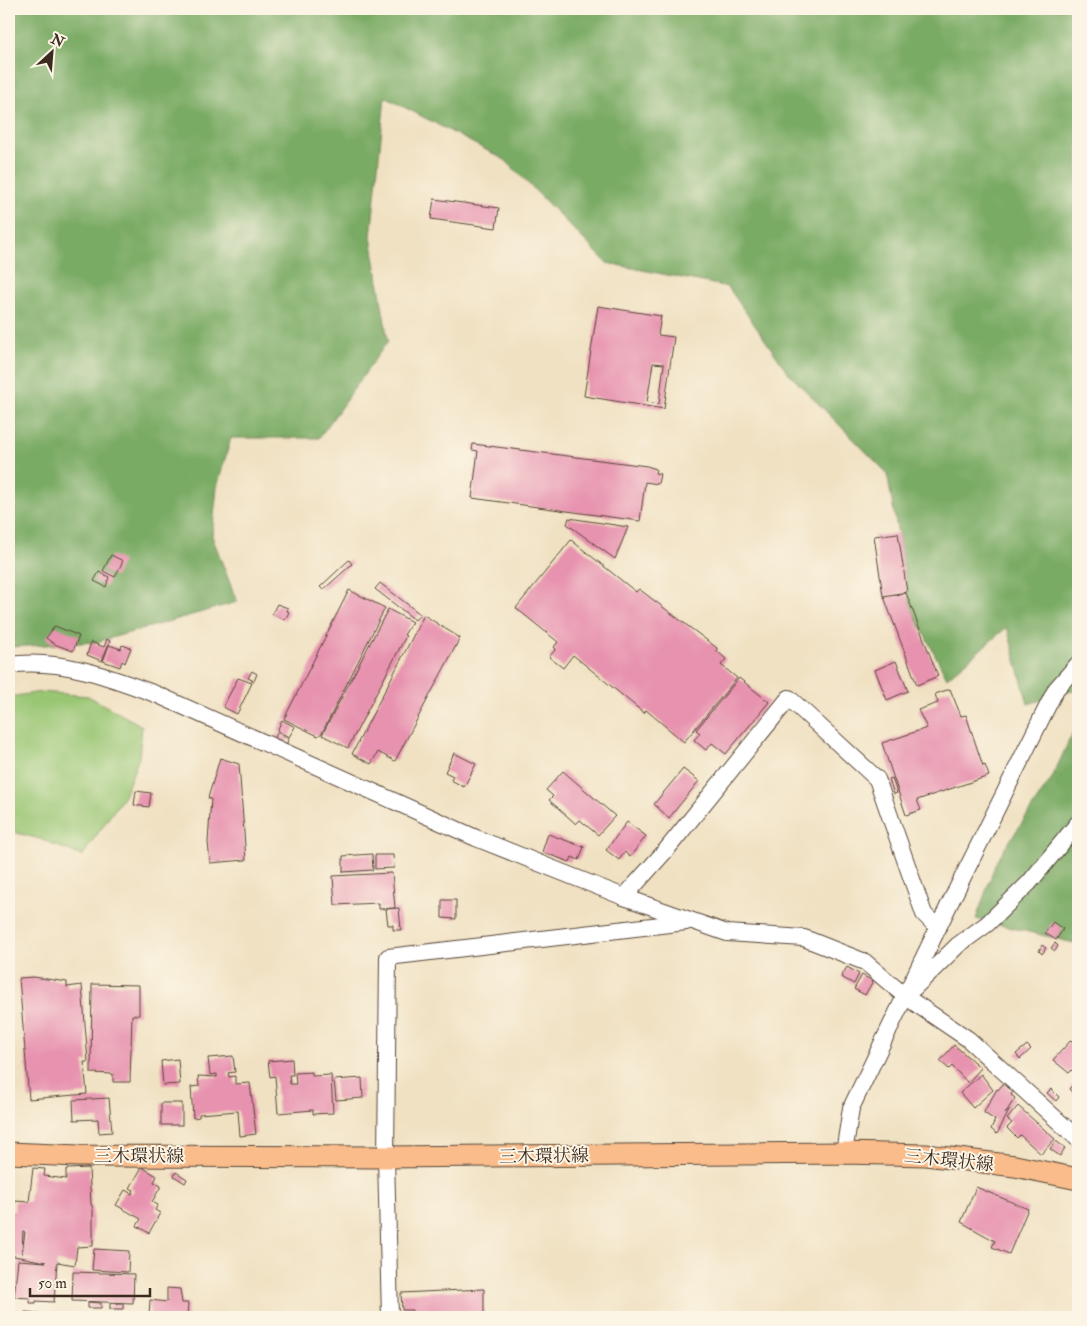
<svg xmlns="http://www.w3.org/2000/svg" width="1087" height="1326" viewBox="0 0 1087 1326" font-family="'IM FELL Double Pica','Noto Serif JP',serif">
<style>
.green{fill:#99c673;stroke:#6a7848}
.forest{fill:#7aab65;stroke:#5a6a42}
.building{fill:#e792af;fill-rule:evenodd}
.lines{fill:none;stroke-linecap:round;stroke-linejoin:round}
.minor-casing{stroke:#564537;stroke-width:18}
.major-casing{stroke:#564537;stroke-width:23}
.minor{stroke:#fff;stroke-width:16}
.major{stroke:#f9bc8a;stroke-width:21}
.labels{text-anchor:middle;stroke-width:4;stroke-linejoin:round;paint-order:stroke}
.street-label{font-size:18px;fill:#3b2a1e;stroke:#fcf5e5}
</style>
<rect width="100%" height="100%" fill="#fcf5e5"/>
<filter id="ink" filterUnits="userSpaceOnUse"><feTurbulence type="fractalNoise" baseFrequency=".02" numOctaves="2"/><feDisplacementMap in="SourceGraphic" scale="10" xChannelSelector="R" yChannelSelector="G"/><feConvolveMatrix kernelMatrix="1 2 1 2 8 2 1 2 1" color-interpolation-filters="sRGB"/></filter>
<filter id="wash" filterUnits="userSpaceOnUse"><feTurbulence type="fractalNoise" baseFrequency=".0096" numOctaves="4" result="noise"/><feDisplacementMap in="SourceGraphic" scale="20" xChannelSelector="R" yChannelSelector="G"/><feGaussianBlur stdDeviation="1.12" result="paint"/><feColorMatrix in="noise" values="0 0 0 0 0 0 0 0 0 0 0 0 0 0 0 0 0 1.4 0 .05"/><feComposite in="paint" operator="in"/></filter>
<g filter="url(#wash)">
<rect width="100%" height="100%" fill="#f0e1c2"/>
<path class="green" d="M41,692l47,4 54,30 -3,31 -15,39 -42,60 -42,-17 -31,-8v-134z"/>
<g class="forest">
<path d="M9,9h1069v680l-50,15 -21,-77 -60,51 -36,-70 -24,-135 -98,-99 -61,-87 -121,-24 -102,-103 -120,-63 -14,140 17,104 -69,97h-88l-14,49 -5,49 25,66 -140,40 -88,5z"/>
<path d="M1078,721v223l-102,-25 21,-59 55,-82z"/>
</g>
<g id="blocks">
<g class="building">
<path d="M434,199l65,9 -3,20 -65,-9z"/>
<path d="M598,306l63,10 -3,19 16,2 -10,72 -80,-13zM653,363l11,1 -5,40 -12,-2z"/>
<path d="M473,444l174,22 9,3 -1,4 5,1 -2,10 -13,-2 -5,39 -168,-23 6,-47 -6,-1z"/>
<path d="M569,518l59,9 -13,32 -48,-35z"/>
<path d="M898,533l9,59 -24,4 -9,-60z"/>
<path d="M571,540l65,52 3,-3 78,59v3l9,8 -5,6 16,13 -53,64 -38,-32 -2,3 -71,-58 -10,13 -14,-11 7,-8 -2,-2 4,-5 -42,-34z"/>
<path d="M111,555l12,6 -8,16 -12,-6z"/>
<path d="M349,560l3,4 -29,26 -3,-3z"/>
<path d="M99,572l10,5 -3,10 -12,-6z"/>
<path d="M380,583l40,31 -5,6 -40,-31z"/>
<path d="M349,590l36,18 -63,125 -4,3 -34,-17z"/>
<path d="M906,593l32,83 -21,9 -33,-88z"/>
<path d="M277,604l11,4 -1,3 2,1 -4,8 -13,-6z"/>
<path d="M388,609l24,13 -8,13 2,1 -58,112 -26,-13z"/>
<path d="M424,615l36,23 -65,123 -17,-9 -7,12 -19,-10z"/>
<path d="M55,626l24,10 -6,15 -19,-7 -8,-6z"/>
<path d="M107,639l3,2 -8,20 -15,-6 4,-13 13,5z"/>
<path d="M109,645l12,4 1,-4 9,3 -6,15 -3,-2 -2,6 -17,-6z"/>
<path d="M896,661l12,30 -21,9 -12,-30z"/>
<path d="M252,671l5,3 -3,7 -6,-3z"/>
<path d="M238,678l14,5 -15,31 -14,-7z"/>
<path d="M739,678l30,24 -43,52 -14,-11 -6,7 -12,-10 6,-7 -4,-3z"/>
<path d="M950,689l11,27 5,-1 17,51 2,-1 4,11 -72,24 4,10 -15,5 -24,-72 45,-15 -9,-18 20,-7 -3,-9z"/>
<path d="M282,720l13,7 -6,10 -12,-6z"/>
<path d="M277,733l12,6 -3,5 -11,-6z"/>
<path d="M454,753l22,11 -12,23 -13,-7 2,-4 -8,-4z"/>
<path d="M220,758l19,6 7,96 -36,3 -2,-21 3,-43 -3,-1z"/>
<path d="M683,769l16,12 -30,37 -15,-14z"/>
<path d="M563,771l52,45 -17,19 -18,-15 -4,4 -27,-24 4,-4 -7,-6z"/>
<path d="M892,778l5,15 -3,1 -5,-15z"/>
<path d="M136,791l15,2 -2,14 -15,-2z"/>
<path d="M627,822l19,14 -16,21 -5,-5 -6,8 -13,-10z"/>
<path d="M548,834l36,13 -5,13 -7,-3 -2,5 -28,-10z"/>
<path d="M372,854l1,16 -30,2v-16z"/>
<path d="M375,855h18l1,13 -19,1z"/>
<path d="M392,873l3,35 -16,1v-6l-44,2 -2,-29z"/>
<path d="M442,900h14v19l-14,-1z"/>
<path d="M399,908l2,22h-8v-5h-5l-2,-16z"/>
<path d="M1053,922l10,7 -7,11 -11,-7z"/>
<path d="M1055,943l3,3 -3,5 -4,-3z"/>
<path d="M1042,945l4,3 -4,6 -3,-3z"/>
<path d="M847,967l12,7 -5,10 -13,-7z"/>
<path d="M862,975l11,6 -8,14 -11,-6z"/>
<path d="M34,977l33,5v5l15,-2 6,77h-4l3,32 -58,5 -10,-121z"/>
<path d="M92,984l47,1v30h-7l-2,67h-17v-8l-22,-1z"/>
<path d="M1071,1040l7,6v30l-6,-6 -3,3 -16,-13z"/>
<path d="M954,1045l27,23 -13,15 -16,-17 -3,3 -9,-8z"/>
<path d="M1027,1045l4,4 -11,10 -4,-5z"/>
<path d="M233,1056l2,16 -7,1 1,4 6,-1v8l15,-1 6,51 -16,2 -2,-25 -39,3v3l-6,1 -2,-31 8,-1 -1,-10 19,1v-3l-7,1 -2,-17z"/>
<path d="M178,1059l2,25 -17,1 -2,-24z"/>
<path d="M292,1059l1,16h-4l1,9h6l-1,-11 17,-1v4l19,-1 2,38 -20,1v-4l-35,3 -3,-37 -5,1 -2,-16z"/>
<path d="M981,1074l12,16 -20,18 -13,-15z"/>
<path d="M362,1078l1,20 -27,2 -2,-20z"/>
<path d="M1078,1079v19l-9,-9z"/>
<path d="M1003,1084l10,7 -2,4 4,3 -10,16 5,-5 -13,25 -6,-5 4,-9 -11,-7 1,-3 12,-21 1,1z"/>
<path d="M1051,1089l8,8 -3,4 -9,-8z"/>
<path d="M109,1098l3,34 -13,1 -1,-14 -24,1 -1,-20z"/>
<rect x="161" y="1103" width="21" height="22"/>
<path d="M1018,1106l37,33 -14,15 -21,-19 -3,3 -10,-10 5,-5 -5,-4z"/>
<path d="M1056,1141l9,7 -5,8 -10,-7z"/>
<path d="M142,1167l15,9 -3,6 7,4 -9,16 6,3 -3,5 5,3 -11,20 -12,-7 4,-7 -25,-14 9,-15 7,4 2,-4 -4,-2z"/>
<path d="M33,1168l12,1 -1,7 22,3v-10l23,-1 2,36 2,5v37l-16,1 -2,18 -18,-3 -3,40 -18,-1v2h-6v-5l-16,-1 4,-37 28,2 -37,-7v-45l5,1 1,-10 14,1zM23,1231l2,1 -3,22v-1z"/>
<path d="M176,1172l11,7 -2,4 -11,-7z"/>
<path d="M976,1187l52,22 -19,45 -17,-7 3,-6 -34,-19z"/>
<path d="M94,1249l35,2 -1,21 -36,-2z"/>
<path d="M73,1272l61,2 -1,29 -61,-2z"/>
<path d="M167,1288l13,1 2,14h6l-1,14h-38l1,-17 17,2z"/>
<path d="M484,1289v28h-72v-7h-10l-1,-17z"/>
<path d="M88,1302l13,1v5h-13z"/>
<path d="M110,1303l13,1v5h-13z"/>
<path d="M25,1312l14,1 -1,4h-13z"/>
</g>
</g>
</g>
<g filter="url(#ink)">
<use href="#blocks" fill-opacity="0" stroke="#564537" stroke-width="1"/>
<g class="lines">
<g class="minor-casing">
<g id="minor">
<path d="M9,665c52,-7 101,12 149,30l318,143 148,59 103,36 77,5 61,24 41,35 62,42 110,100"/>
<path d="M624,897l43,-48 122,-151 88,81 47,135 14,14"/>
<path d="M914,988l44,-43 29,-21 42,-41 49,-60"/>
<path d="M844,1153l7,-45 97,-201 108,-218 22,-25"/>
<path d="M390,1317l-4,-160 2,-200 298,-35"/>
</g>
</g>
<g class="major-casing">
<path id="major" d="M9,1153l70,3 307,1 458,-4 82,2 89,11 63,13"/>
</g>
<use href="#minor" class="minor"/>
<use href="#major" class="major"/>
</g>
</g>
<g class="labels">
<g class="street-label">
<text x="139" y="1162">三木環状線</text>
<text transform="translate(544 1156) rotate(-1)" y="6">三木環状線</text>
<text transform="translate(949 1160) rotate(6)" y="6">三木環状線</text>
</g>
</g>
<rect width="1087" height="1326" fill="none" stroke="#fcf5e5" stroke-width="30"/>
<g transform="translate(52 52) rotate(26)" stroke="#fcf5e5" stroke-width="4" paint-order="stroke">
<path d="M0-4L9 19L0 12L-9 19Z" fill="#3b2a1e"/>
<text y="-8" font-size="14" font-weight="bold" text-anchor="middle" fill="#3b2a1e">N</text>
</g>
<path d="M30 1288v8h120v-8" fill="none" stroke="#3b2a1e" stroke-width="2.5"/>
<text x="38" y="1288" font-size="15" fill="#3b2a1e" stroke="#fcf5e5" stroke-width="4" paint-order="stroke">50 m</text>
</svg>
